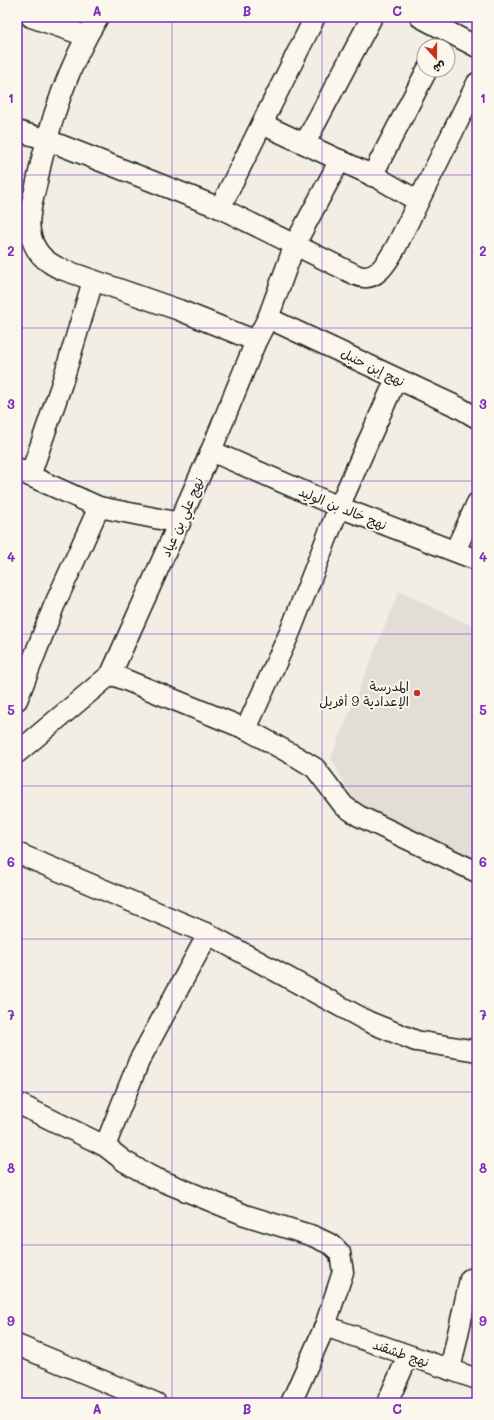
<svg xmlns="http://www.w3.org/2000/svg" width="494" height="1420" viewBox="0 0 494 1420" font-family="Mali,'Playpen Sans Arabic',sans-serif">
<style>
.built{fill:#e2ded5}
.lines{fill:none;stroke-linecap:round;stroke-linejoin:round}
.minor-casing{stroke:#1c1c1c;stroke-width:23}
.minor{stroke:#fbf7ec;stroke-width:20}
.grid{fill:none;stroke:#7b2cbf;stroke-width:1;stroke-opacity:0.55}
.poi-dot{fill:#c8321e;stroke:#fbf7ec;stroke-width:1.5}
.labels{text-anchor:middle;stroke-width:4;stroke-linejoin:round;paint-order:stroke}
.street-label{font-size:13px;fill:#1c1c1c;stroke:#fbf7ec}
.poi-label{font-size:13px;fill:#1c1c1c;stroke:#fbf7ec;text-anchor:end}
.neatline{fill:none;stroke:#7b2cbf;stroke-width:1.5}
.grid-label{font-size:13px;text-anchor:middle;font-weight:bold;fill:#7b2cbf}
</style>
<rect width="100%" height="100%" fill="#f2eee4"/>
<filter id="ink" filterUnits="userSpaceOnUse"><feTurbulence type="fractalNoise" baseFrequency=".025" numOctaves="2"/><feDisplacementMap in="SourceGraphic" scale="8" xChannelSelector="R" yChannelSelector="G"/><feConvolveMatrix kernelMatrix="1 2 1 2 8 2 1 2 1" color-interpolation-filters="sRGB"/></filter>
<g filter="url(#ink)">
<path class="built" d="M399,591l78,37v237l-121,-60 -25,-47z"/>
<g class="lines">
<g class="minor-casing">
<g id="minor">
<path d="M31,17l55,19"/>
<path d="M98,17c-32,52 -50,109 -62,169 -3,13 -9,31 -6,45 3,19 13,30 31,38l118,41 77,31"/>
<path d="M420,17l57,30"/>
<path d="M262,124l118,55 38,22"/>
<path d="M17,131l28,8 175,69 136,67c20,9 31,-13 40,-28l81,-164"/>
<path d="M305,143l67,-126"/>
<path d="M372,176l55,-106"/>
<path d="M220,208l95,-191"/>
<path d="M268,318l192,90 17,10"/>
<path d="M211,451l128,56 138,53"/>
<path d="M17,468l13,8 69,31 81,16"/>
<path d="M30,476l32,-93 31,-102"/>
<path d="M455,551l22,-48"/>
<path d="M111,674l135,55 51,28 18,11 29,38 15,10 118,56"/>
<path d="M17,700l37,-94 45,-99"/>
<path d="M246,729l44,-97 49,-125 57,-128"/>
<path d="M17,753l94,-79 100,-223 45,-110 12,-23 27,-74 45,-84"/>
<path d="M17,853l191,81 161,88 47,19 61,10"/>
<path d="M17,1103l88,43 19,15 26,15 95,39 68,21 19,9 8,8 3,19 -18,54 -34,77"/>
<path d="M105,1146l34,-85 69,-127"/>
<path d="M325,1326l152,53"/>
<path d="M17,1345l139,58"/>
<path d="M450,1370l20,-91"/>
<path d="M387,1403l21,-47"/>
</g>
</g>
<use href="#minor" class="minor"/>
</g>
</g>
<path class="grid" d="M172,17v1386M322,17v1386M17,175h460M17,328h460M17,481h460M17,634h460M17,786h460M17,939h460M17,1092h460M17,1245h460"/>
<circle class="poi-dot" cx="417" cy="693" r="4"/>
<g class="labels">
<g class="street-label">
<text transform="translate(373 367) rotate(26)" y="5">نهج إبن حنبل</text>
<text transform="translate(343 508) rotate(22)" y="5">نهج خالد بن الوليد</text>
<text transform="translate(182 517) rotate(-66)" y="5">نهج علي بن عياد</text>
<text transform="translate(401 1353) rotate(19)" y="5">نهج طشقند</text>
</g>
<g class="poi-label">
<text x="409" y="691">المدرسة<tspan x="409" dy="15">الإعدادية 9 أفريل</tspan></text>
</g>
</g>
<rect width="494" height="1420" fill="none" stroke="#fbf7ec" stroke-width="44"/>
<g transform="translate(436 58) rotate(159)"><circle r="19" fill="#fbf7ec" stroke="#a29f99"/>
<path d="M0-3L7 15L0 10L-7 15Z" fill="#c8321e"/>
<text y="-6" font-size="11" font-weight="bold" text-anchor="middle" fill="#1c1c1c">ش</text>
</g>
<rect x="22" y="22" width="450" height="1376" class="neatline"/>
<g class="grid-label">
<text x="97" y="16">A</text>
<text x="247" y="16">B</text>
<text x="397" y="16">C</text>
<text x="11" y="103">1</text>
<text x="483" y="103">1</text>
<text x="11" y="256">2</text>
<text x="483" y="256">2</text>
<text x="11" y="409">3</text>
<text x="483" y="409">3</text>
<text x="11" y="562">4</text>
<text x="483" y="562">4</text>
<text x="11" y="715">5</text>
<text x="483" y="715">5</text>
<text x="11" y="867">6</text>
<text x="483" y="867">6</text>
<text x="11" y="1020">7</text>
<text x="483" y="1020">7</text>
<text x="11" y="1173">8</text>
<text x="483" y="1173">8</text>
<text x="11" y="1326">9</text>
<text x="483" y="1326">9</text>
<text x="97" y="1414">A</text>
<text x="247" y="1414">B</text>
<text x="397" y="1414">C</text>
</g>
</svg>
